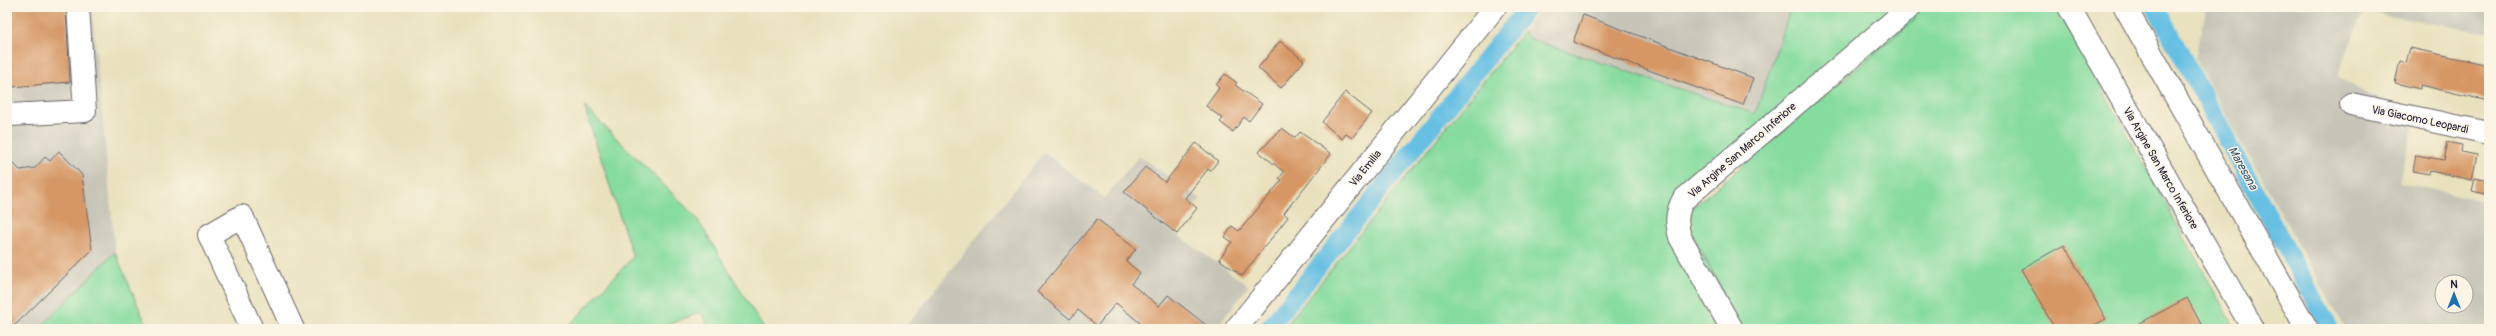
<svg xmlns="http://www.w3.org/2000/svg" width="2496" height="336" viewBox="0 0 2496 336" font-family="Pangolin,sans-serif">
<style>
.industrial{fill:#c6c5b8;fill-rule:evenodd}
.green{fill:#86dc9f;stroke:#547f6d;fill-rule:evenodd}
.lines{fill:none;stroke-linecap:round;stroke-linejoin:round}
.canal{stroke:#66c0e4;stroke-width:18}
.building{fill:#d69765}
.minor-casing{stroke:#686568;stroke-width:24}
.minor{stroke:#fff;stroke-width:22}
.labels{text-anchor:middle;stroke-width:3;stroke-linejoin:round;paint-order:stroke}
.street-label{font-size:11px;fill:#22223b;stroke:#fcf5e5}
.water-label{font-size:12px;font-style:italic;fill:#3a5976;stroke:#fcf5e5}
</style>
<rect width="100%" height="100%" fill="#fcf5e5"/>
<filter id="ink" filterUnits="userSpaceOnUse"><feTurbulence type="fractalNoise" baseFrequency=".025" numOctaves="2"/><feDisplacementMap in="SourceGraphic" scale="8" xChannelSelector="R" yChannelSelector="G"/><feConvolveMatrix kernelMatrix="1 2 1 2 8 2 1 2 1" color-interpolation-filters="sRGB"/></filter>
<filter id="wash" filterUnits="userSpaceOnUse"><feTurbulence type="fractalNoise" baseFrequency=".012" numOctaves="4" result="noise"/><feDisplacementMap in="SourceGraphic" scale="16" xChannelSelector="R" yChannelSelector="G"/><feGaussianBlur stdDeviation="0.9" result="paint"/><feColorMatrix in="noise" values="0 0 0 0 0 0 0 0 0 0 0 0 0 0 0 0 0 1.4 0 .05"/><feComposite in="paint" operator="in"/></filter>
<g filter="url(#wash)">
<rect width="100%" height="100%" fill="#e9e1bd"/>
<g class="industrial">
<path d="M7,7h85l23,245 -76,77h-32z"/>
<path d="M1543,7h248l-36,107 -225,-75 -7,-7z"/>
<path d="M2207,7h282v26l-126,-21 -26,65 78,43 -16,62 90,20v127h-143l-151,-270zM2442,282h24v24h-24z"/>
<path d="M1044,152l60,46 35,-42 62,43 -32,30 80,57 -34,43h-311z"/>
</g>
<g class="green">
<path d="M1791,7h266l178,322h-952l240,-297 7,7 225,75zM1917,18l-226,191 -2,18 35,67 -39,-69v-20z"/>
<path d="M584,106l112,111 68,112h-54l-9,-17 -44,17h-91l67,-72z"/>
<path d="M115,252l33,77h-109z"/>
</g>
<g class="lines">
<g class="canal">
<path d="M2155,7l175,322"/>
<path d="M1268,329l260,-322"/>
</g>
</g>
<g id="blocks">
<g class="building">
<path d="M7,7h59l4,75 -58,5 -5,-5z"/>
<path d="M1583,15l170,63 -10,27 -170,-63z"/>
<path d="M1280,41l24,20 -23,27 -23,-20z"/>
<path d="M2410,48l79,17v36l-69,-16v4l-25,-6 5,-22 6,2z"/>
<path d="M1225,74l12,9 -2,2 27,19 -13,17 -5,-4 -11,15 -13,-10 3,-3 -17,-13 13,-18 -3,-3z"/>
<path d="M1345,92l27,21 -20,25 -6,-4 -4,5 -20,-17z"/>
<path d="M1282,128l13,10 5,-6 31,22 -47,59 4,4 -46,59 -23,-17 13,-17 -7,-5 7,-11 7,5 43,-51 -3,-2 5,-6 -25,-20z"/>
<path d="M2448,142l14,3 -1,7 16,3 -5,25 -42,-9 -1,3 -16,-3 3,-16 28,5z"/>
<path d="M1196,143l22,18 -8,10 -2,-2 -23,29 12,10 -20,26 -53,-42 21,-25 20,15z"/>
<path d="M59,151l23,24 10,75 -81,79h-4v-172l13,13 15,-2 10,-11 5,4z"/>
<path d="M2475,178l14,3v14l-17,-4z"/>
<path d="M1097,219l39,30 -10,12 14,12 -9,11 28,22 9,-11 43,34h-76l5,-6 -24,-20 -19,23 -19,-16 -8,9 -33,-27z"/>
<path d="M2064,245l42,74 -19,10h-32l-34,-60z"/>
<path d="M2187,298l14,26 -9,5h-63z"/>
</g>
</g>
</g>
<g filter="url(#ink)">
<use href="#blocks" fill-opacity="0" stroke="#686568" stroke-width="1"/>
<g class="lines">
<g class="minor-casing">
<g id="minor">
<path d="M2069,7l184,322"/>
<path d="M2125,7l182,322"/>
<path d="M2351,104l138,29"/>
<path d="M7,113l2,2 76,-4 -7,-104"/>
<path d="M252,329l-43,-94 33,-19 51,113"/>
<path d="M1236,329l259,-322"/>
<path d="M1732,329l-52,-92c-4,-14 -4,-24 3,-37l227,-193"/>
</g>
</g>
<use href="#minor" class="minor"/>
</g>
</g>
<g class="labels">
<g class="street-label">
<text transform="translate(2420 119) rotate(12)" y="4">Via Giacomo Leopardi</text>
<text transform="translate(1742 150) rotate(-41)" y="4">Via Argine San Marco Inferiore</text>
<text transform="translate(1365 168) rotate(-51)" y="4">Via Emilia</text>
<text transform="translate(2161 168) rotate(60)" y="4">Via Argine San Marco Inferiore</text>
</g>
<g class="water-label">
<text transform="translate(2243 168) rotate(61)" y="4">Maresana</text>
</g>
</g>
<rect width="2496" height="336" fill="none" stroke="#fcf5e5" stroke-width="24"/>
<g transform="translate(2454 294)"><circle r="19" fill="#fcf5e5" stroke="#a5a1a1"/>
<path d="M0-3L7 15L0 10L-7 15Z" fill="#1f6fb2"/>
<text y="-6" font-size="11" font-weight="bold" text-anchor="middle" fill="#22223b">N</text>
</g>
</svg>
